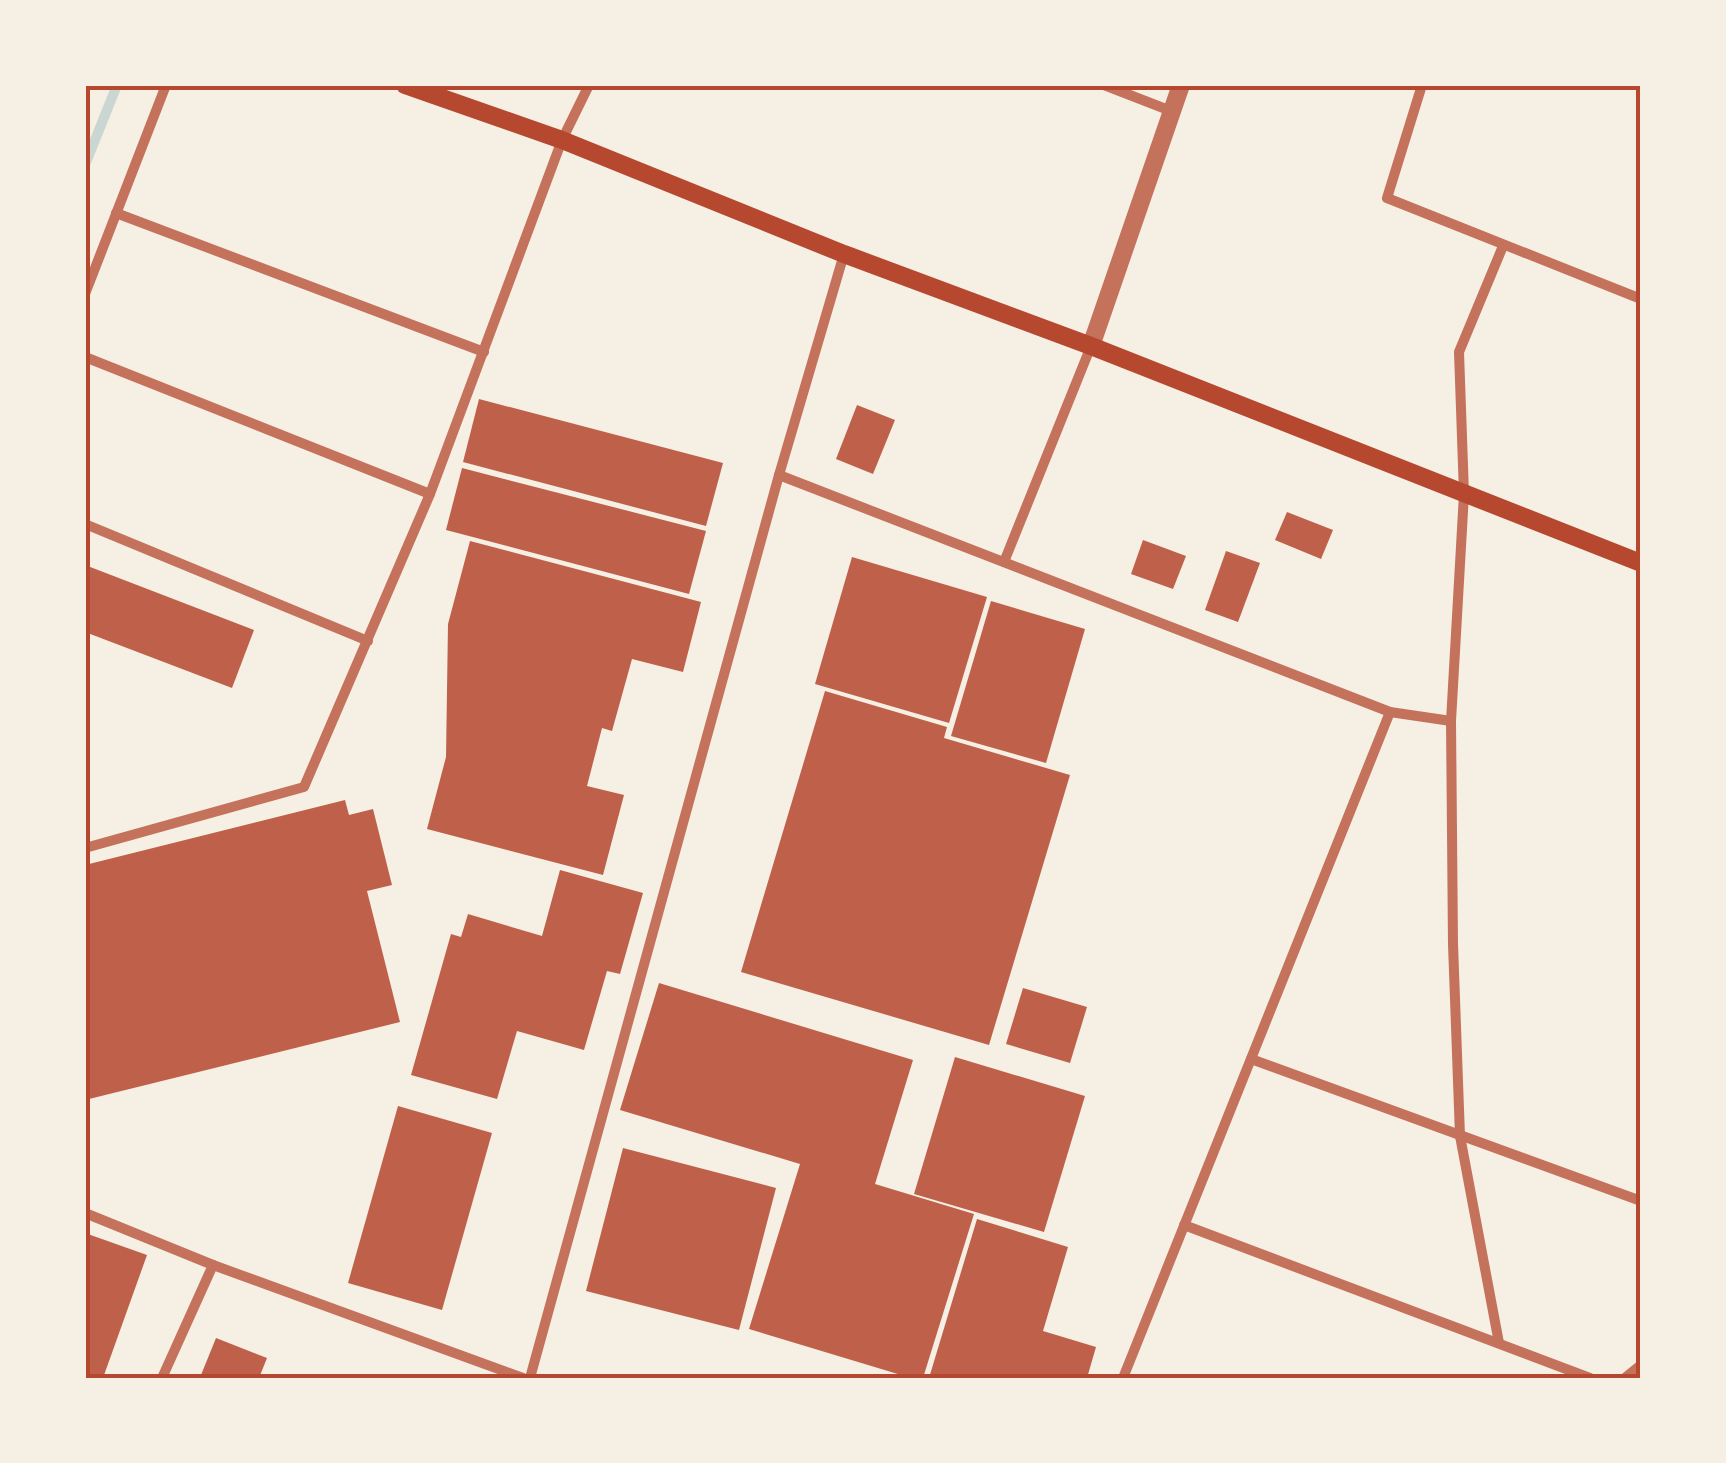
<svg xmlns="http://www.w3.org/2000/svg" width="1726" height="1463" viewBox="0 0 1726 1463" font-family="'Public Sans',sans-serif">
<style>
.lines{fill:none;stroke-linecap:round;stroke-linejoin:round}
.stream{stroke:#c9d6d2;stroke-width:10}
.building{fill:#bf614a}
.minor{stroke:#c5725c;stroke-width:10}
.tertiary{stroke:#c5725c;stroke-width:18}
.secondary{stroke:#b5482f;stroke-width:18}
.neatline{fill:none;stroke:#b5482f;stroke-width:4}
</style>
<rect width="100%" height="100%" fill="#f6efe4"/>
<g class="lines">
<path class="stream" d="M85,165l32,-80"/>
</g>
<g class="building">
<path d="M479,399l244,64 -17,63 -243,-64z"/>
<path d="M857,405l38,15 -22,54 -37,-15z"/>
<path d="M462,468l244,63 -17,63 -243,-64z"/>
<path d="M1287,512l46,18 -12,29 -46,-19z"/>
<path d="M1143,540l43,16 -13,33 -42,-15z"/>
<path d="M470,541l231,61 -18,70 -51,-13 -20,72 -10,-3 -15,58 37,9 -21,80 -176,-46 19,-72 2,-133z"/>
<path d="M1226,551l34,12 -22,59 -33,-12z"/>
<path d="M852,557l135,40 -38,126 -134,-39z"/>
<path d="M85,565l169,65 -22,58 -147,-56z"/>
<path d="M991,601l94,28 -39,134 -95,-27z"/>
<path d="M825,691l122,36 -3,11 126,37 -81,270 -248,-73z"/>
<path d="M345,800l4,15 24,-6 19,76 -25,6 33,131 -315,78v-235z"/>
<path d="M560,870l83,23 -23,81 -13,-3 -23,79 -67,-19 -20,68 -86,-24 40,-141 10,3 7,-23 74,22z"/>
<path d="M659,983l254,77 -38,124 99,30 -51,164h-12l-162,-49 51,-165 -180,-54z"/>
<path d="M1023,988l64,19 -17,56 -64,-19z"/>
<path d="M955,1057l130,39 -41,136 -130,-38z"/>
<path d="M398,1106l94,27 -50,177 -94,-27z"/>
<path d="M623,1148l153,40 -37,142 -153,-39z"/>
<path d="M977,1219l91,28 -25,84 53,16 -9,31h-158z"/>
<path d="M85,1233l62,22 -44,123h-18z"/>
<path d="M216,1338l51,20 -8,20h-50l-8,-3z"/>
</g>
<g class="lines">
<g class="minor">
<path d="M1104,85l67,26"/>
<path d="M1422,85l-35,113 254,101"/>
<path d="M116,213l368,139"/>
<path d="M85,294l81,-209"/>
<path d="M85,357l345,137"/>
<path d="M779,475l611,237 61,9"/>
<path d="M85,524l283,117"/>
<path d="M1004,562l87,-216"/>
<path d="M85,848l219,-61 126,-293 132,-354 27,-55"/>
<path d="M1251,1059l390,142"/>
<path d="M85,1213l128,52 -51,113"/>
<path d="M1184,1225l406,153"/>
<path d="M213,1265l310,113"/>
<path d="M1499,1343l-39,-207 -7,-192 -2,-223 13,-227 -5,-142 44,-106"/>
<path d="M530,1378l249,-903 65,-221"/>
<path d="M1123,1378l267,-666"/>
<path d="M1625,1378l16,-13"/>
</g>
<path class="tertiary" d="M1091,346l90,-261"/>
<path class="secondary" d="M405,85l157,55 282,114 247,92 550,217"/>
</g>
<rect width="1726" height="1463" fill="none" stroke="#f6efe4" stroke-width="175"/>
<rect x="88" y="88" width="1550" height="1288" class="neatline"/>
</svg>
